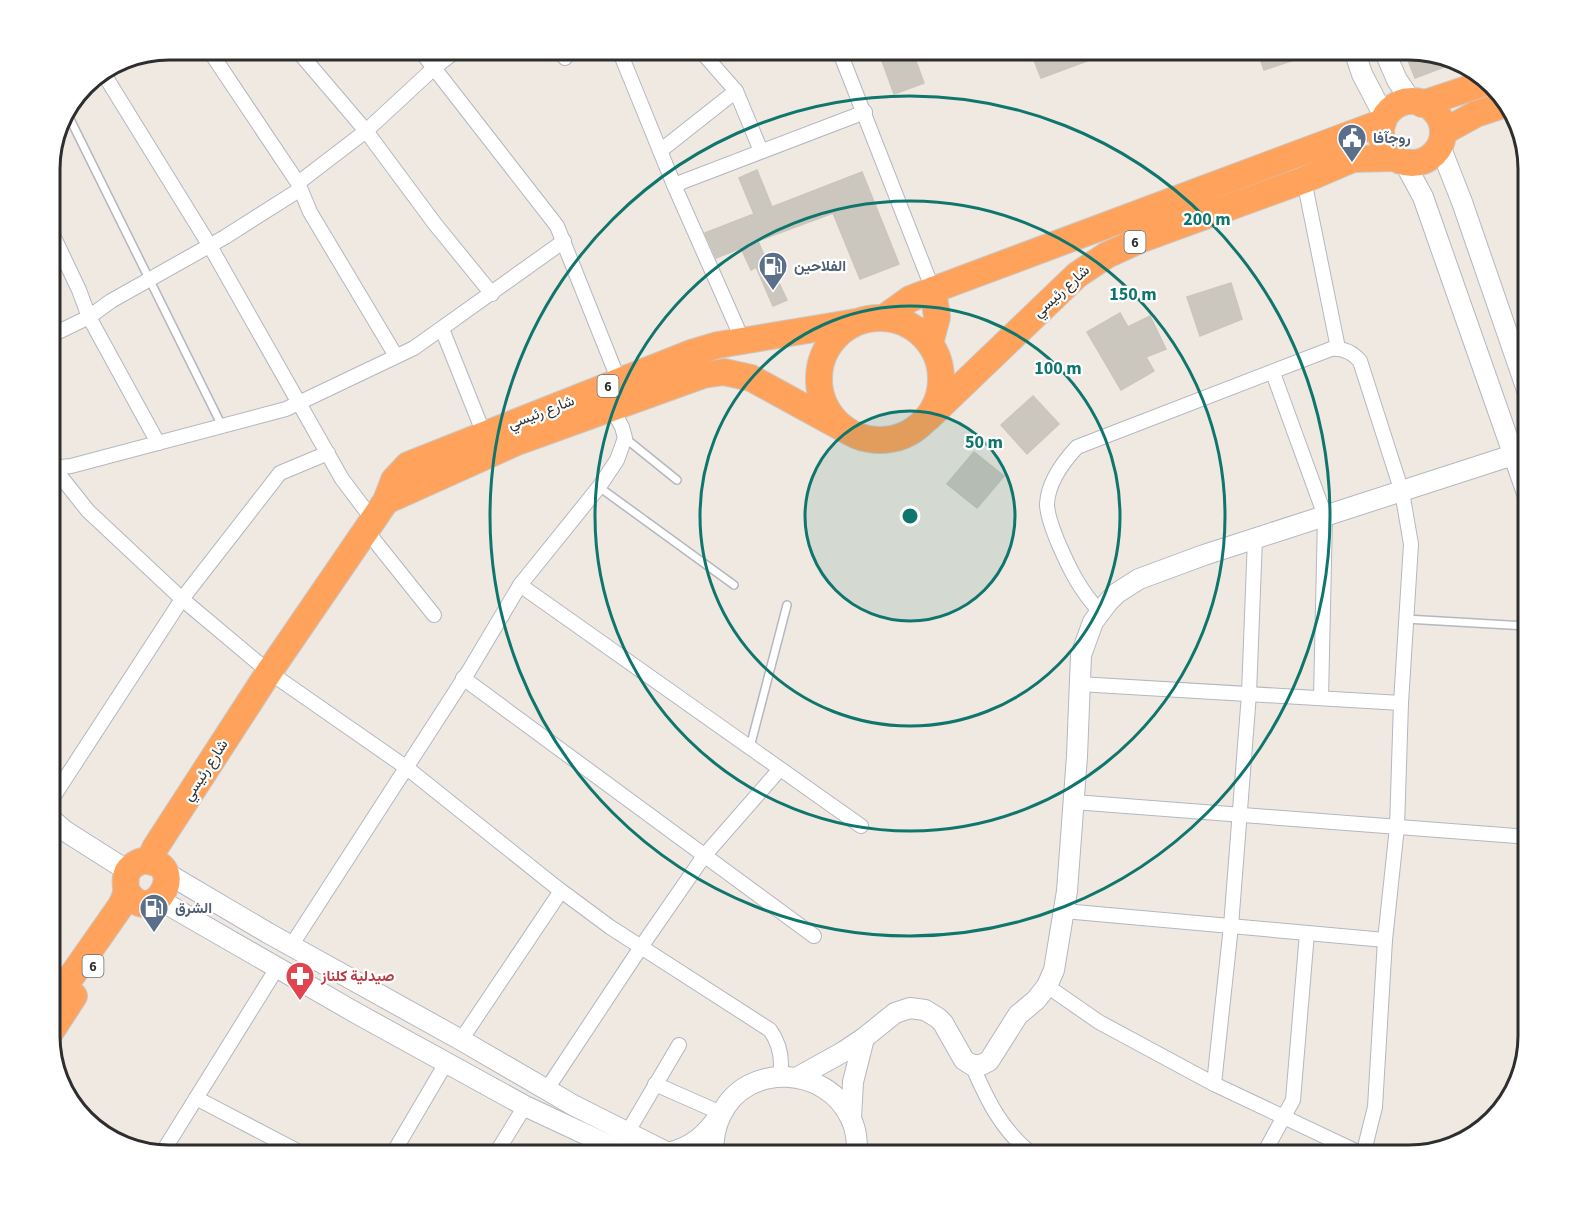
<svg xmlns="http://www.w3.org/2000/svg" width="1578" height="1205" viewBox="0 0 1578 1205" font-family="'Source Sans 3',Vazirmatn,sans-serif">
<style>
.building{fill:#cbc7bf;stroke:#cbc5ba;stroke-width:1.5}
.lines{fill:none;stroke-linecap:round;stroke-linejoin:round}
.lane-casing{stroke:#b4b7c1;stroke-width:10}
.street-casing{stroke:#b4b7c1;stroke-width:16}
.secondary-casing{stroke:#b4b7c1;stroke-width:22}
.highway-casing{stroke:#c9c9c9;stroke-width:28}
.lane{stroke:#fff;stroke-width:7}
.street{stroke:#fff;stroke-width:14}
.secondary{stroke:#fff;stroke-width:20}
.highway{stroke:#ffa35c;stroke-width:26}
.ring{fill:none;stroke:#0f766e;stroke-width:3}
.labels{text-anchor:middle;stroke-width:4.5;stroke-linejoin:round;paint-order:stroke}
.shield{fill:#fff;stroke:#6d6d6d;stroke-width:1.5}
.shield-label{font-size:14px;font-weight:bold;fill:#2e2e2e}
.service-label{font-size:15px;font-weight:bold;fill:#4e5e75;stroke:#fff;text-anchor:start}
.street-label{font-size:15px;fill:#2e2e2e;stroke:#fff}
.health-label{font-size:15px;font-weight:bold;fill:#be3a42;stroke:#fff;text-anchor:start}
.rim{fill:none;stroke:#2e2e2e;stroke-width:3}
.centre{fill:#0f766e;stroke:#fff;stroke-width:3}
.ring-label{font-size:18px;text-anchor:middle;font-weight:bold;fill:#0f766e;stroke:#fff;stroke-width:4.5;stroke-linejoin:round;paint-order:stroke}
</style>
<rect width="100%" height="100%" fill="#efe9e1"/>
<g class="building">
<path d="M878,50h34l12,33 -30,11z"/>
<path d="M1030,50h84v1l-73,27z"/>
<path d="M1257,50h36l4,9 -33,11z"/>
<path d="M1404,50h6l42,14 -37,14z"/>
<path d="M757,170l15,37 90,-35 37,92 -39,15 -27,-66 -75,28 17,41 3,-1 9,19 -14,6 -17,-39 -5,3 -10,-22 -25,10 -11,-25 49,-19 -15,-36z"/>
<path d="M1231,283l11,36 -42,17 -13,-39z"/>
<path d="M1120,313l8,14 22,-11 16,33 -20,8 8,14 -33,19 -34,-58z"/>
<path d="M1033,396l26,28 -32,30 -26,-29z"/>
<path d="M974,452l30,24 -27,32 -30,-24z"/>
</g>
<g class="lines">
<g class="lane-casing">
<g id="lane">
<path d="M66,111l156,315"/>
<path d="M625,438l52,42"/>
<path d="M599,487l135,98"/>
<path d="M1406,619l122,7"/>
<path d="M750,747l37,-142"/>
</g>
</g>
<g class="street-casing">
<g id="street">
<path d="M209,50l89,133 12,29 86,144"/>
<path d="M297,50l69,81 69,93 57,70"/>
<path d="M420,50l137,176 62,155"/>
<path d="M558,50l7,8"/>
<path d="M619,50l55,135 69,156"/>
<path d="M700,50l36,41 25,60"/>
<path d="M839,50l94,240"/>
<path d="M102,71l108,175 132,233 31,41"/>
<path d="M660,151l76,-60"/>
<path d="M1304,180l34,168"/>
<path d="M298,183l68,-52 68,-63 23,-18"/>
<path d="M674,185l191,-73"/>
<path d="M50,229l29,61 10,27 69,126"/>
<path d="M442,329l42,105"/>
<path d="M50,336l39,-19 22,-16 114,-64 74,-47"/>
<path d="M1273,373l52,143 -4,182"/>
<path d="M50,468l21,-2 215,-57 128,-61 150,-107"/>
<path d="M54,468l34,43 94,88 87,73 138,96 149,119 54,40 160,103c10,14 13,28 10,46"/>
<path d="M366,530l68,85"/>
<path d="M520,585l341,241"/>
<path d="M1100,612c-21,-23 -31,-44 -43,-72 -4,-11 -10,-24 -10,-36 1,-22 16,-42 30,-57l254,-98c12,-1 21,3 29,12l42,131 9,52 -10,159 -4,124 -12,113 -10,167 -12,48"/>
<path d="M463,678l351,258"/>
<path d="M1079,684l322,19"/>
<path d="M50,802l132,-203 98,-126 48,-20"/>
<path d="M1074,802l454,35"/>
<path d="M1064,911l321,29"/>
<path d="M291,946l179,-277 50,-84 79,-98 18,-27 8,-22 -3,-11 -11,-20"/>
<path d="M50,974l16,10"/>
<path d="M1047,986l52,36 115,62 150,71"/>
<path d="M461,1040l100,-149"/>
<path d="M972,1065c15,35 30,66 61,90"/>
<path d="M655,1084l66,29"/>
<path d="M1214,1084l17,-158 18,-232 6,-156"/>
<path d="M547,1089l94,-142 63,-91 76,-87"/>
<path d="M196,1098l109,57"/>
<path d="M627,1133l52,-88"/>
<path d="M162,1153l115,-185"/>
<path d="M392,1155l54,-92"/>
<path d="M495,1155l30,-49"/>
<path d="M1263,1155l30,-55 14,-167"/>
</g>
</g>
<g class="secondary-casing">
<g id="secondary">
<path d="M1354,50l8,24 23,44"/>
<path d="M1384,50l13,30 15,22"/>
<path d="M1440,146l22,56 66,191"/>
<path d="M1404,162l19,35 105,299"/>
<path d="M50,818l15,13 63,40"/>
<path d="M163,871l105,62 193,107 112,65 95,48c25,-6 39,-19 53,-40"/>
<path d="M158,899l198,114 169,93 105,49"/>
<path d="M798,1077l45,-25 21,-14 31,-25 15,-5 15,2 13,8 5,5 21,37 8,5h9l8,-4 29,-46 18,-15 11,-14 7,-16 13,-79 10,-135 4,-101 12,-33 15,-20 9,-9 22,-14 65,-24 309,-100"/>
<path d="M851,1118l2,-36 11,-44"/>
<path d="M713,1155c0,-14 1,-27 8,-40 25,-54 107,-49 130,4 6,12 6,24 6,36"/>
</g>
</g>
<g class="highway-casing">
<g id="highway">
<circle cx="1412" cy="132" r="31"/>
<path d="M1422,104l66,-22"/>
<path d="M1443,132l33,-18 30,-10"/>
<path d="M885,317l25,-18 23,-9 450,-168"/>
<circle cx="880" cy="379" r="61"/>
<path d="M930,343l7,-26 -4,-27"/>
<path d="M928,418l149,-143 30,-20 35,-16 162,-59 49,-21 41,-1"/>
<path d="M386,501l131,-59 186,-67 21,-3 27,6 95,52"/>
<path d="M149,861l6,-13 114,-176 117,-171 8,-21 14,-15 283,-112 27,-8 138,-23"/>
<path d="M50,1007l70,-100c3,-5 6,-11 6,-17 0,-7 -2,-12 2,-19 4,-6 12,-11 20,-10 42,5 3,71 -22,29"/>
<path d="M50,1033l24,-37"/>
</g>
</g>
<use href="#lane" class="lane"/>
<use href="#street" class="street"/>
<use href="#secondary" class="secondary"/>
<use href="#highway" class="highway"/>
</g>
<circle cx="910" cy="516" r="105" fill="#0f766e" fill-opacity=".12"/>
<g class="ring">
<circle cx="910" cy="516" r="105"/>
<circle cx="910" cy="516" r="210"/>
<circle cx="910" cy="516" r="315"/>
<circle cx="910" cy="516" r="420"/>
</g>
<defs>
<g id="civic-pin" transform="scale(1.5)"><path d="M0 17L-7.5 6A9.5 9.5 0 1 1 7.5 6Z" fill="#5c6f8a" stroke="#fff"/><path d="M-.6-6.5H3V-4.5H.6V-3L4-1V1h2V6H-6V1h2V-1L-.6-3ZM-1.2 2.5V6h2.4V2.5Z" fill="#fff"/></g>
<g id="fuel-pin" transform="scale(1.5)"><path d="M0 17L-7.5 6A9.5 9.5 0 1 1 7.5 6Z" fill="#5c6f8a" stroke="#fff"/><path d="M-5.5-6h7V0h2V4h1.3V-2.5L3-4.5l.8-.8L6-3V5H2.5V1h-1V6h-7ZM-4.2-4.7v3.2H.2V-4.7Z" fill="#fff"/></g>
<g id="pharmacy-pin" transform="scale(1.5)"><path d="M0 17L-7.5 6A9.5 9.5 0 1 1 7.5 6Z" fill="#e0444e" stroke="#fff"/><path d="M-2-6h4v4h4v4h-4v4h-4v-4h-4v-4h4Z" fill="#fff"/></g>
</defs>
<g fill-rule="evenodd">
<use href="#civic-pin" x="1352" y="138"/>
<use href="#fuel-pin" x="773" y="266"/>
<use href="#fuel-pin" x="154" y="908"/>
<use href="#pharmacy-pin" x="300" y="976"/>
</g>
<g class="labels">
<g class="shield">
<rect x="1124.5" y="231" width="21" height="22" rx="4.5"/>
<rect x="597.5" y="375" width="21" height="22" rx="4.5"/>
<rect x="82.5" y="955" width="21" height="22" rx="4.5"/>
</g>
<g class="shield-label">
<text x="1135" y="247">6</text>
<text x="608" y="391">6</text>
<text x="93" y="971">6</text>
</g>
<g class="service-label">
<text x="1373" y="143">روجآفا</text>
<text x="794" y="271">الفلاحين</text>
<text x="175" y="913">الشرق</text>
</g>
<g class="street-label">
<text transform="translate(1061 291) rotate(-42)" y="5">شارع رئيسي</text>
<text transform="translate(541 412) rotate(-21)" y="5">شارع رئيسي</text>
<text transform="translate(205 770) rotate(-57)" y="5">شارع رئيسي</text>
</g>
<g class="health-label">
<text x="321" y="981">صيدلية كلناز</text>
</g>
</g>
<path d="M0 0H1578V1205H0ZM169 60H1409A109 109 0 0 1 1518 169V1036A109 109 0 0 1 1409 1145H169A109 109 0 0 1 60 1036V169A109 109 0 0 1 169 60Z" fill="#fff" fill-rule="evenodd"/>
<path class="rim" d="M169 60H1409A109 109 0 0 1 1518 169V1036A109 109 0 0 1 1409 1145H169A109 109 0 0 1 60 1036V169A109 109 0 0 1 169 60Z"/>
<circle cx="910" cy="516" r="9" class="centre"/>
<g class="ring-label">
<text x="1207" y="225">200 m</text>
<text x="1133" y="300">150 m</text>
<text x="1058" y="374">100 m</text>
<text x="984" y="448">50 m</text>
</g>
</svg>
